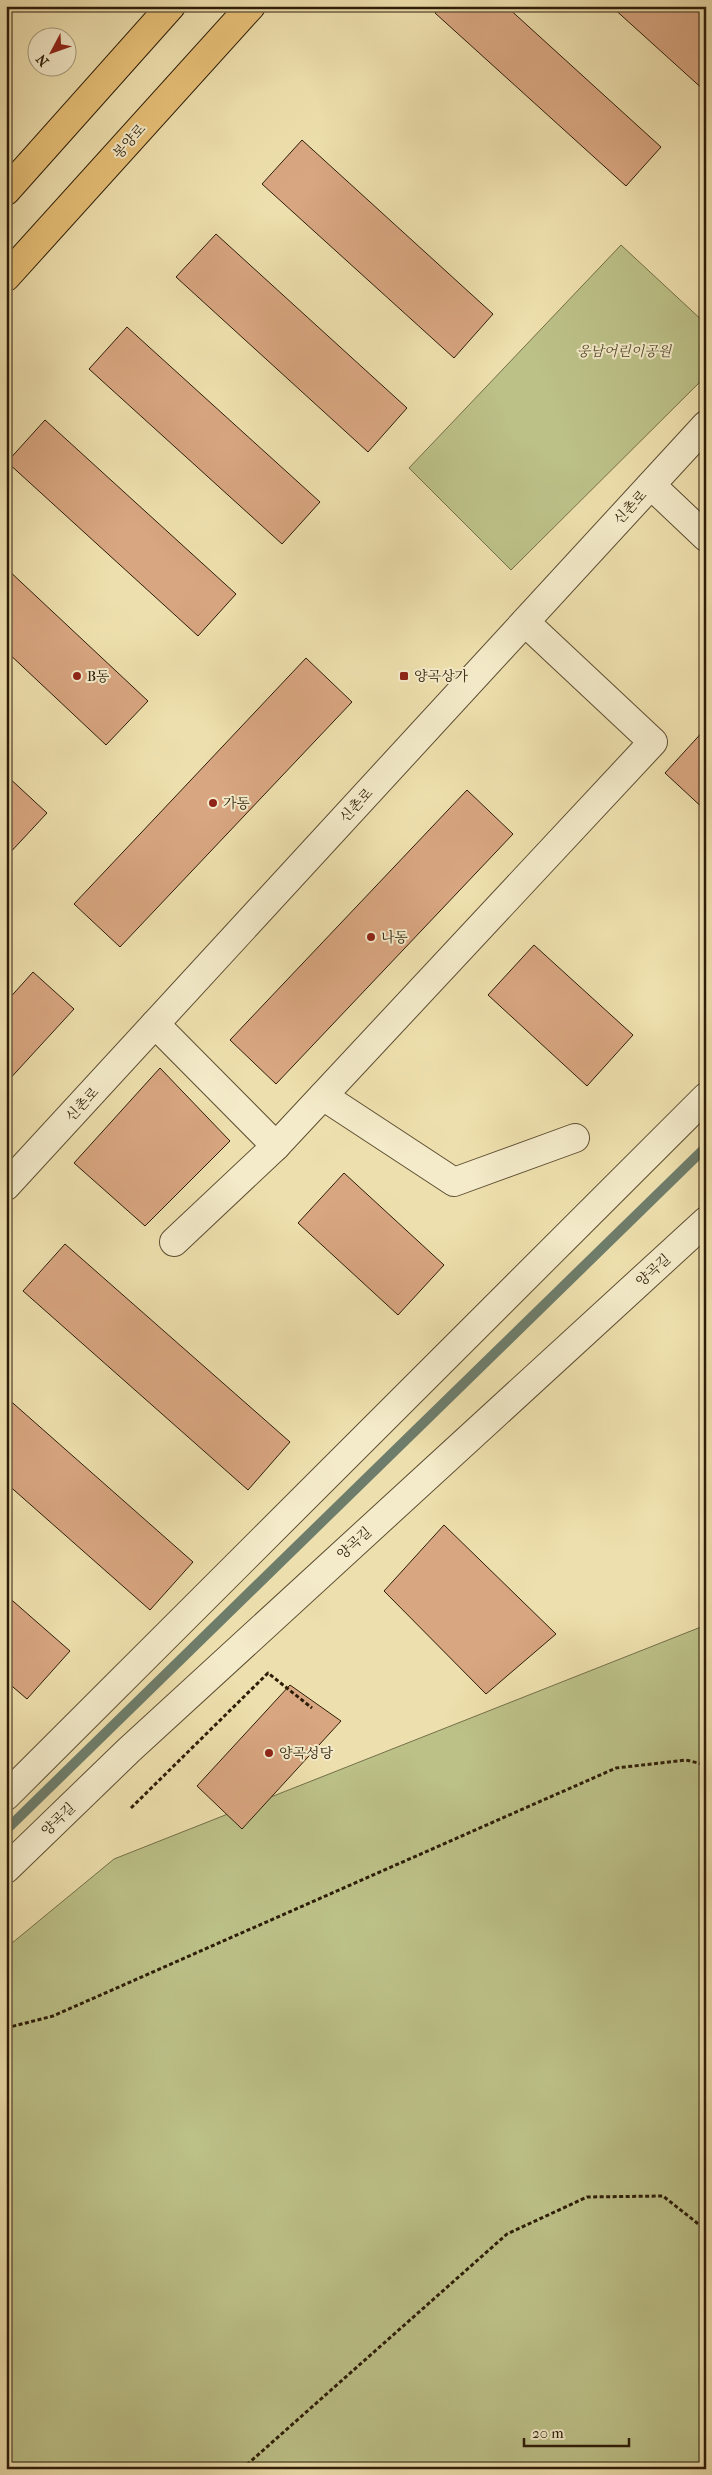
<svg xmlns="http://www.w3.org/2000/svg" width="712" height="2475" viewBox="0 0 712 2475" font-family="'IM FELL French Canon','Noto Serif KR',serif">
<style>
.green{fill:#bcc188;stroke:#746f48}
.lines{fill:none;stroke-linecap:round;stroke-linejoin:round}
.stream{stroke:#6e7d6b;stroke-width:10}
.building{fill:#d8a681;stroke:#2d1d08}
.minor-casing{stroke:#5d4e32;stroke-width:30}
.primary-casing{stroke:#2d1d08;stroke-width:30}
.path{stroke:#2d1d08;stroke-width:3;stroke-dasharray:4 2.5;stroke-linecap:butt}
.minor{stroke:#f4ebca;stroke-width:28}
.primary{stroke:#e7c077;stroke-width:28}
.poi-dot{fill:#8f2418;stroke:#f4ebca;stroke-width:2}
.labels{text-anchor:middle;stroke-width:4;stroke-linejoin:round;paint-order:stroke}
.street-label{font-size:14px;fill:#2d1d08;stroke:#f4ebca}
.park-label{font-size:14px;font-style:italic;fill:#584e2e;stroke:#f4ebca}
.poi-label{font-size:14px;fill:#2d1d08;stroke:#f4ebca;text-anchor:start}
</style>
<rect width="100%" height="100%" fill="#eee0ae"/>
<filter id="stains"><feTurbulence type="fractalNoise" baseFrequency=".004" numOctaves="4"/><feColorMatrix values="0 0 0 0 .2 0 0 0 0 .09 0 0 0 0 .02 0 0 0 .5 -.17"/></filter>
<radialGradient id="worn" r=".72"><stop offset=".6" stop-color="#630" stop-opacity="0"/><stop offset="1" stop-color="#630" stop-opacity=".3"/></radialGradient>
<g class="green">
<path d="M621,245l85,79v52l-195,194 -102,-102z"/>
<path d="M706,1625v844h-700v-521l108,-89z"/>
</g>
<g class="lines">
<path class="stream" d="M6,1830l700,-683"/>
</g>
<g class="building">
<path d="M441,6h65l155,141 -35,39 -191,-173z"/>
<path d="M611,6h90l5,4v82z"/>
<path d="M302,140l191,174 -39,44 -192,-174z"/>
<path d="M216,234l191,174 -39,44 -192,-175z"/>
<path d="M127,327l193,175 -38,42 -193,-175z"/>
<path d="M45,420l191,174 -38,42 -191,-174z"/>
<path d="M6,568l142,133 -42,44 -100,-94z"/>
<path d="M306,658l46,44 -232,245 -46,-43z"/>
<path d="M706,728v83l-41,-38z"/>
<path d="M6,775l41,38 -41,44z"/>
<path d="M467,790l46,44 -237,250 -46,-44z"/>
<path d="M534,945l99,90 -46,51 -99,-91z"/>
<path d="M33,972l41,37 -68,74v-81z"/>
<path d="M160,1068l70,73 -85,85 -71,-63z"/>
<path d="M344,1173l100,92 -46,50 -100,-92z"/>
<path d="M65,1244l225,198 -42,48 -225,-199z"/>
<path d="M6,1397l187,165 -43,48 -144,-127z"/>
<path d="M444,1525l112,109 -70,60 -102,-103z"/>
<path d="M6,1595l64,56 -43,48 -21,-18z"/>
<path d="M290,1685l51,36 -99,108 -45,-43z"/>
</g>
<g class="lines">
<g class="minor-casing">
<g id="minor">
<path d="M651,485l55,52"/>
<path d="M155,1024l121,122 377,-404 -128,-120"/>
<path d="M323,1096l131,86 121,-44"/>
<path d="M6,1186l700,-761"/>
<path d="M174,1242l102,-96"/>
<path d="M6,1796l700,-699"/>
<path d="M6,1869l123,-119 577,-529"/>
</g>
</g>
<g class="primary-casing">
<g id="primary">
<path d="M6,191l165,-185"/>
<path d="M6,277l245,-271"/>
</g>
</g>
<g class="path">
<path d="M131,1808l137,-135 44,35"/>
<path d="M6,2028l47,-12 563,-248 70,-8 20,5"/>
<path d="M242,2469l265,-235 80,-37 76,-1 43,34"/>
</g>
<use href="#minor" class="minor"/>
<use href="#primary" class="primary"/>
</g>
<g class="poi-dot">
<circle cx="77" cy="676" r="5"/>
<rect x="399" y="671" width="10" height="10" rx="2.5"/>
<circle cx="213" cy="803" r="5"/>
<circle cx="371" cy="937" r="5"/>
<circle cx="269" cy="1753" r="5"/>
</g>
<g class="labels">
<g class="street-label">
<text transform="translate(129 141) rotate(-48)" y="5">봉양로</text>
<text transform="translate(630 507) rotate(-47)" y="5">신촌로</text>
<text transform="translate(356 805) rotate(-47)" y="5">신촌로</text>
<text transform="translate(82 1104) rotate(-47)" y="5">신촌로</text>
<text transform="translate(653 1270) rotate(-42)" y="5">양곡길</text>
<text transform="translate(354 1543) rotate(-42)" y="5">양곡길</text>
<text transform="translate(58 1819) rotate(-44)" y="5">양곡길</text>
</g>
<g class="park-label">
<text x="624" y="356">웅남어린이공원</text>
</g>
<g class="poi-label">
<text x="87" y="681">B동</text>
<text x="414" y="681">양곡상가</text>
<text x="223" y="808">가동</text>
<text x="381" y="942">나동</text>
<text x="279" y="1758">양곡성당</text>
</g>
</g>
<rect width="712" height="2475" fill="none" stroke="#eee0ae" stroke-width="25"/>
<rect x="8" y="8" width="697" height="2460" fill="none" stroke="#2d1d08" stroke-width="2.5"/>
<rect x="12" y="12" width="687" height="2450" fill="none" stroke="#2d1d08"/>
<g transform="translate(52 52) rotate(229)"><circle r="24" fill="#f4ebca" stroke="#a4997c"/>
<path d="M0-4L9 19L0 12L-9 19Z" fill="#8f2418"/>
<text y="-8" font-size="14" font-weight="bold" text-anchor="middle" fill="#2d1d08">N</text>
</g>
<path d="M524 2438v8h105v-8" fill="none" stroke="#2d1d08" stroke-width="2.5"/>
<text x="532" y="2438" font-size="15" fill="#2d1d08" stroke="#f4ebca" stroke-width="4" paint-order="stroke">20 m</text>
<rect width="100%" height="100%" filter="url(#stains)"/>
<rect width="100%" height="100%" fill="url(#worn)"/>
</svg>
